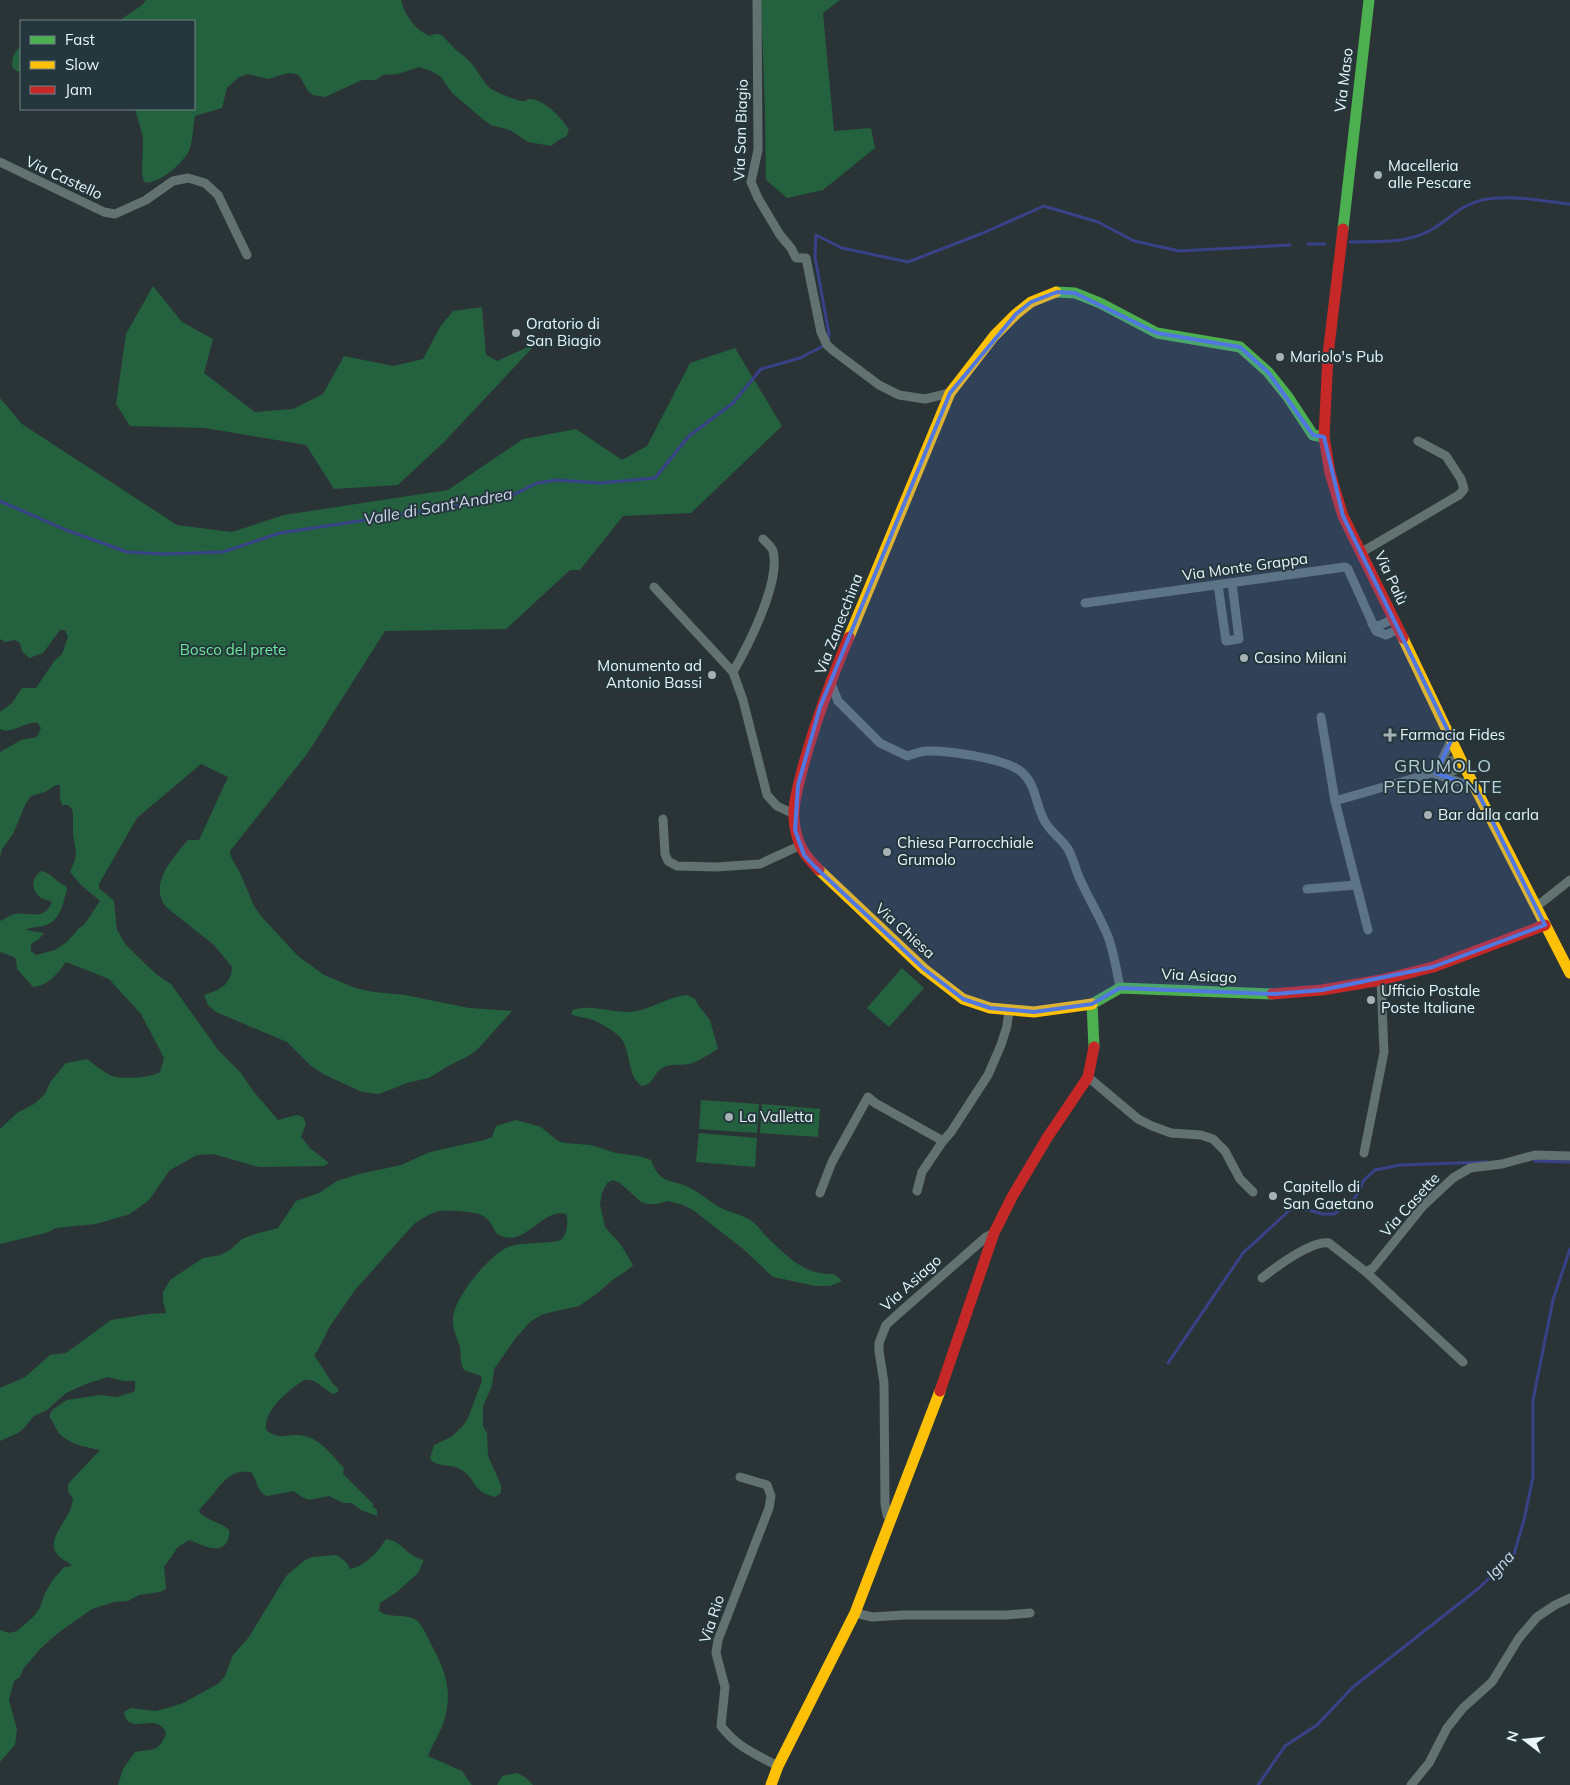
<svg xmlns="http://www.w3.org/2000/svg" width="1570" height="1785" viewBox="0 0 1570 1785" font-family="Mulish,sans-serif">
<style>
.green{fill:#24613e}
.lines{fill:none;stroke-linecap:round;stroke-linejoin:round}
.stream{stroke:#394288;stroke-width:3}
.street{stroke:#617270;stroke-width:9}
.fast{stroke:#4caf50;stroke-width:11}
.slow{stroke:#ffc107;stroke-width:11}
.jam{stroke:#c62828;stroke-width:11}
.marked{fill:#5078e0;fill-opacity:0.2;stroke:#5078e0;stroke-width:4;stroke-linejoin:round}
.poi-dot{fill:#a6b1b4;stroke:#24373c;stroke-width:2}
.labels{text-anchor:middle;stroke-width:4;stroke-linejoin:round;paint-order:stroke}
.street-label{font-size:15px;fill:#e9f5f8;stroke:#24373c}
.poi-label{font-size:15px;fill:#e9f5f8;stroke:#24373c;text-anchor:start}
.park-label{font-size:15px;fill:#6de89a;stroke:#24373c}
.water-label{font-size:16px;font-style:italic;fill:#d1d7ed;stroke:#24373c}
.quarter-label{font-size:18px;letter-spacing:1px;fill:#b7ced4;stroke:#24373c}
</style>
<rect width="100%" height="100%" fill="#2a3436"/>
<g class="green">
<path d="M146,0h255c4,16 13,28 28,36 14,-5 13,0 22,9 6,7 14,11 20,18 7,8 12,19 19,25 5,4 27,13 33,13 2,0 5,-2 7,-2 14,0 33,20 39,31l-3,7 -6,2 -9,7 -23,-4 -18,-12 -19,-5 -6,-4 -33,-28 -11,-16 -10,-6 -12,-4 -21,7 -15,1 -7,5h-14l-37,17 -12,-2 -5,-4 -8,-14 -3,-3 -9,-1 -20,6 -20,-5 -9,3 -12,11 -5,20 -27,8c-2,11 -2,22 -5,32 -4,13 -32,38 -46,34l-2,-9 1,-36 -8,-28h59v-88h-75l23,-16z"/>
<path d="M761,0h79l-17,13 11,118 37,-3 4,20 -52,42 -36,8 -21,-18 -1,-69z"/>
<path d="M21,47v25c-4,0 -6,-2 -9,-5 0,-8 1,-15 9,-20z"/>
<path d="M153,286l29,36 31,17 -9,34 51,39 38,-3 30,-15 21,-38 49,10 30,-7 17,-32 13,-16 29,-4 4,48 11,6 40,-18 -93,99 -46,43 -64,4 -28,-44 -101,-17 -75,-2 -14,-22 10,-70z"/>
<path d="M735,348l47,78 -91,87 -68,3 -43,54h-10l-64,59 -121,2 -78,123 -77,97 1,6 10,18 13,31 7,10 37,40 26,19 31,13 19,4 31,3 64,13 43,3 -35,39 -10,7 -19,9 -19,12 -19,4 -31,12 -17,-2 -37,-17 -14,-9 -24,-24 -71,-30 -8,-7 -4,-10c16,-5 27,-10 28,-28l-18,-22 -48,-38c-18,-23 7,-49 22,-67h11l29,-63 -27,-13 -64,54 -38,66v4l15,13 3,29 9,15 31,30 14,9 48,67 21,21 14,20 24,28 19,-5 6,2 3,7 -5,13 9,11 19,15 -5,3 -65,1 -46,-13 -16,1 -27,15 -21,30 -19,14 -34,10 -40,4 -10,5 -46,11v-115l17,-16 17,-9 11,-10 6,-13 15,-18 21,-4c7,5 15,12 23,16 11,5 40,3 50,-3l4,-14 -23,-44 -32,-35 -43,-17c-8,11 -18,24 -33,25l-16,-18 -1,-10 -2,-2 -14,-5v-31c5,-2 10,-6 15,-7 13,-3 29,8 37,-12 -4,-2 -9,-2 -12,-5 -10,-8 -8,-19 1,-26 11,2 14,11 25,15l1,3c-4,14 -6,31 -21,36 -7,3 -14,1 -20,5l18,3 -6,7 -7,4v7l5,4 19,-5 13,-9 11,-13 5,-3 16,-24 -19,-16 -11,-13 5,-12 1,-8 -3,-17v-22l-1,-4 -4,-4h-6l-2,-7v-13h-4l-11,7 -14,4 -5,7 -13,31 -11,15 -2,9v-106l21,-12 16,-3 4,-9 -3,-5c-14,-2 -25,12 -38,6v-17l12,-9 10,-15h14l19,-28 7,-6 6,-17 -3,-7h-5l-17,23 -14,5 -7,-7 -2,-8 -5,-3 -10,2 -5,-3v-241l22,26 155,101 55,7 52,-17 164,-25 75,-51 53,-10 46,31 25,-14 43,-83z"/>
<path d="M902,968l22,20 -35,39 -22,-19z"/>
<path d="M687,995l8,4 3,6 12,15 8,29c-9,5 -18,12 -29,15 -8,2 -19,-1 -27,4 -9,6 -8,16 -20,18 -16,-10 -10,-35 -22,-49 -7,-7 -21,-15 -30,-18 -7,-2 -13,-2 -19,-5l2,-4c19,-6 35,2 54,2 21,0 39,-15 60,-17z"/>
<path d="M701,1100l58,4 -2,29 -58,-4z"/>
<path d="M762,1104l58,5 -2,28 -58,-4z"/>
<path d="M516,1120l25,7 17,14 7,2 26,2 25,8 23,3 12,4c10,27 20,17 41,29 10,5 19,14 29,19 10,5 23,7 32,14 4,3 7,7 10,11 21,20 40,43 71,41l8,7 -12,5h-14l-43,-9 -31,-29 -49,-38 -10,-5 -15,-4 -11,3h-9l-7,-2 -21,-19 -7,-3 -6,3 -5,10 -2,12 4,17 1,5 16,18 12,20 -4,4 -18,12 -12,11 -20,14 -27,6 -11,3 -11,7 -15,17 -21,30 -2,17 -9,20v20l4,7 1,23 13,29v8l-6,4c-24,-6 -18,-17 -33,-27 -10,-7 -28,-2 -32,-12l4,-13 17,-8 11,-10 6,-9 14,-37 -1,-5 -17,-6c-4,-8 -3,-14 -4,-23 -3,-9 -8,-19 -7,-29 1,-20 37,-64 55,-71 17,-6 36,-2 53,-7 6,-6 8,-19 5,-26 -24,-7 -43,38 -70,19 -3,-6 -6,-12 -11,-16 -7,-6 -37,-7 -46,-6 -9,2 -17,8 -25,13l-59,66 -25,36 -12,24 -4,5 19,29 5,4v4l-5,2c-11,-5 -16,-16 -29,-14 -16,11 -40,29 -38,50 15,12 23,2 38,6 17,3 29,21 40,32l-1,6 30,30v3l4,3v6l-16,-6 -9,-7h-9l-14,-7 -20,4 -9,-4 -6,-5 -27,5c-11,-4 -9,-16 -16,-24 -21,-4 -30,13 -42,27 -4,5 -8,7 -10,13 8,9 20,9 30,18 1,4 0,7 -2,12 -9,14 -27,1 -38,-2l-11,7 -14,20 2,22 -6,3 -21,3 -11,6 -14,1 -22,7 -34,24 -17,15 -18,21 -3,8 -6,4 -5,19 8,29 -2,16 -15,17v-132l9,3 8,-2 16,-14 7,-9 4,-13 8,-14 12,-14 8,-1c-4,-5 -11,-6 -15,-12 -10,-12 6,-29 11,-40 3,-5 4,-10 5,-15l-5,-8v-7l32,-34c-14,-3 -31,-5 -41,-17 -4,-5 -6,-12 -10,-17l3,-6 15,-10 33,-5 17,2 16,-5 2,-2v-9h-12l-15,-4 -22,7 -20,9 -19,17 -13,6 -10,12 -6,5 -18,8v-53l25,-11 25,-22 16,-2 45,-33 37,-6 18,-1 -3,-12v-9l7,-12 33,-22 17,-3 10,-5 12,-11 13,-5 23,-6 18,-27 23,-8 18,-12 22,-7 42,-9 29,-13 54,-12 8,-3 4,-11z"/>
<path d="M699,1133l58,5 -2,29 -59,-5z"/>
<path d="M386,1539c18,3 18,16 38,21l-6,13 -21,19 -17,11 -1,8c11,8 26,2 37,9 7,5 12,19 16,26 15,28 21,48 11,78 -4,11 -11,21 -15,32l34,15 10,14h-354l5,-16 12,-17c17,-3 25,0 31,-19 -9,-23 -38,5 -42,-21l7,-4 25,3 18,-5 9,-3 35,-19 7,-8 8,-21 16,-18 37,-61 19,-16 7,-3 25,-2 10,8 3,6c15,-3 28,-17 36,-30z"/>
<path d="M517,1773l8,4 8,8h-36l5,-9z"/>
</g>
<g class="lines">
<g class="stream">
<path d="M1350,242c26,-1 55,2 79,-11 18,-9 30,-26 53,-31 27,-6 60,1 88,4"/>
<path d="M1308,244h17"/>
<path d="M828,340l1,-6 -14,-77 1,-22 26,13 66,14 75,-29 61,-27 54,16 36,19 45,10 111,-6"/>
<path d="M0,501l66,29 61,22 37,2 59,-2 57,-19 158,-24 75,-14 24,-12 20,-3 43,3 55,-5 34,-42 44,-33 28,-34 39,-11 25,-13"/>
<path d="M1535,1161l35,1"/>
<path d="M1168,1363l75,-110 49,-45h10l20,6h12l21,-16 9,-18 11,-10 25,-5 87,-3"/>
<path d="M1258,1785l27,-39 32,-21 36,-38 126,-99 35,-34 10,-34 9,-43v-77l20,-100 17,-51"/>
</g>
<g class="street">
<path d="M757,0l1,150 -7,32 7,16 22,37 11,13 5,10h10l15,74 6,13 8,7 44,33 20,10 26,4 25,-6"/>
<path d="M0,162l104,50 11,2 31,-14 27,-19 15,-3 17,5 13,12 29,60"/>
<path d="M1362,552l97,-57 5,-6 -3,-10 -15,-23 -28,-15"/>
<path d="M1218,585l8,56 13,-2 -7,-56"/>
<path d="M654,587l79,85 10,28 24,95 10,11 17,8"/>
<path d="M1085,603l260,-36 3,2 28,62 10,4 13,-6"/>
<path d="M1372,624l6,2 16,-7"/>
<path d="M733,672c15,-26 48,-90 40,-121 -1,-4 -6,-8 -10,-12"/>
<path d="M830,681l8,20 42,42 27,13c6,-2 13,-4 19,-5 21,-1 75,7 93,19 17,12 16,33 25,50 5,11 17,18 24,29 5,9 7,19 11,28 9,21 22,41 30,62 5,16 8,32 11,49"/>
<path d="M1321,717l14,84"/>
<path d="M1440,765l14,-5 8,1 -4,8 -16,6"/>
<path d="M1438,768l14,-29"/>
<path d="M663,819l2,35 3,7 9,5 39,1 44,-3 39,-18"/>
<path d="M1307,889l49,-4"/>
<path d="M1535,906l6,-3 29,-23"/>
<path d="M1368,930l-33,-129 97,-28 43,14"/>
<path d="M1088,1077l50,42 14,7 19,7 30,2 12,4 12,12 15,28 13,13"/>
<path d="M1364,1153l20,-101 -3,-72"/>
<path d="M917,1191l5,-19 21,-31 8,-9 37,-57 13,-30 6,-19 2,-16"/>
<path d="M820,1193l12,-31 36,-65 7,6 68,38"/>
<path d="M1366,1272l7,-4 50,-62 30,-28 17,-10 32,-4 33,-9 35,1"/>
<path d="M1262,1278c14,-11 50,-38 67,-35l37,29 97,90"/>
<path d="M740,1477l27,8 4,11 -2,12 -51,132 -2,13 9,34 -4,39c16,21 34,28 57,40"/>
<path d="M891,1520l-4,-5 -2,-11 -1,-121 -5,-32v-8l7,-18 12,-11 88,-77 8,-4"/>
<path d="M855,1613l17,4 32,-2h102l24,-2"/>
<path d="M1411,1785l18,-22 18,-35 16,-20 29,-26 27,-44 18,-21 18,-12 15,-7"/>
</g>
<g class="fast">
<path d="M1343,229l26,-229"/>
<path d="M1056,292l19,1 25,10 57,30 83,14 28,25 20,25 25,38 11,2"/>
<path d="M1094,1047l-2,-43 28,-16 152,6"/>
</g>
<g class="slow">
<path d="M849,637l101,-244 44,-57 22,-22 15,-12 25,-10"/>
<path d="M1403,638l58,122 109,213"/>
<path d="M819,870l105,99 39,30 27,9 44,4 58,-8"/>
<path d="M771,1785l7,-19 77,-153 85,-222"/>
</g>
<g class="jam">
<path d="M1343,229l-15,126 -4,82 6,36 13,43 60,122"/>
<path d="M819,870c-12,-13 -19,-20 -23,-38 -6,-21 2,-45 7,-65 12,-45 28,-87 46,-130"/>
<path d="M1272,994l50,-4 59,-10 52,-13 112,-42"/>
<path d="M940,1391l54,-158 18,-36 35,-59 41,-61 6,-30"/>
</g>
</g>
<path class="marked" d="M1057,292l18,1 82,40 83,14 28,25 45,63 11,2 19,79 109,223 -16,34 39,14 70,138 -112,42 -111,23 -47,4 -155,-6 -28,16 -58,8 -44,-4 -27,-9 -39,-30 -111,-104 -9,-10 -9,-25 3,-45 22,-78 130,-314 66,-79 15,-12z"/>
<g class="poi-dot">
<circle cx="1378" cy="175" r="5"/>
<circle cx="516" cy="333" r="5"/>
<circle cx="1280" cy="357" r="5"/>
<circle cx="1244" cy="658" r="5"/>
<circle cx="712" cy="675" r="5"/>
<path d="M1387.5 727.5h5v5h5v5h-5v5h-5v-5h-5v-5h5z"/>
<circle cx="1428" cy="815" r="5"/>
<circle cx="887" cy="852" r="5"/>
<circle cx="1371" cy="1000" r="5"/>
<circle cx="729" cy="1117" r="5"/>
<circle cx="1273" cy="1196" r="5"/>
</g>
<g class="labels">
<g class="street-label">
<text transform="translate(1344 80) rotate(-83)" y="5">Via Maso</text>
<text transform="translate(741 130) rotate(-88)" y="5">Via San Biagio</text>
<text transform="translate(64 178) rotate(25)" y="5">Via Castello</text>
<text transform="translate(1245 567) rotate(-8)" y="5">Via Monte Grappa</text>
<text transform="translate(1391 578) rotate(65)" y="5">Via Palù</text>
<text transform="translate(839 624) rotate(-69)" y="5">Via Zanecchina</text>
<text transform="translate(905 931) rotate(42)" y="5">Via Chiesa</text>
<text transform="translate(1199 976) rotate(3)" y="5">Via Asiago</text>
<text transform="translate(1410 1205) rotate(-48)" y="5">Via Casette</text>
<text transform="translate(911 1283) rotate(-42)" y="5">Via Asiago</text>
<text transform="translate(712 1619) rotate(-72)" y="5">Via Rio</text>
</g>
<g class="poi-label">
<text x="1388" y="171">Macelleria<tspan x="1388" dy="17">alle Pescare</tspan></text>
<text x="526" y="329">Oratorio di<tspan x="526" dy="17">San Biagio</tspan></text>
<text x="1290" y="362">Mariolo's Pub</text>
<text x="1254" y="663">Casino Milani</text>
<text x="702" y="671" text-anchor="end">Monumento ad<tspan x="702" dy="17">Antonio Bassi</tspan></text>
<text x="1400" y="740">Farmacia Fides</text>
<text x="1438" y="820">Bar dalla carla</text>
<text x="897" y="848">Chiesa Parrocchiale<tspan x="897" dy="17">Grumolo</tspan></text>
<text x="1381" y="996">Ufficio Postale<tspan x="1381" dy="17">Poste Italiane</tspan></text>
<text x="739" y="1122">La Valletta</text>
<text x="1283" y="1192">Capitello di<tspan x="1283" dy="17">San Gaetano</tspan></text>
</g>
<g class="park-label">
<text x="233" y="655">Bosco del prete</text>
</g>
<g class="water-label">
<text transform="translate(438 506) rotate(-10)" y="6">Valle di Sant'Andrea</text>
<text transform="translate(1500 1565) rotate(-48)" y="6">Igna</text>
</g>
<g class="quarter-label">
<text x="1443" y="772">GRUMOLO<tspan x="1443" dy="21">PEDEMONTE</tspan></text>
</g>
</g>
<rect x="20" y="20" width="175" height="90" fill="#24373c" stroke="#738387"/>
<rect x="30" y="36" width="25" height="8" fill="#4caf50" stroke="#738387"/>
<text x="65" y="45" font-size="15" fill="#e9f5f8">Fast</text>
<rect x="30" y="61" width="25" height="8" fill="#ffc107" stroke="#738387"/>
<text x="65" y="70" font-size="15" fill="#e9f5f8">Slow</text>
<rect x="30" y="86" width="25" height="8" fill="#c62828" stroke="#738387"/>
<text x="65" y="95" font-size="15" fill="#e9f5f8">Jam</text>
<g transform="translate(1525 1740) rotate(286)" stroke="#24373c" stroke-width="4" paint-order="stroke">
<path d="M0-4L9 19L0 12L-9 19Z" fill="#e9f5f8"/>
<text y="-8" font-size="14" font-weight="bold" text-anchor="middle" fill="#e9f5f8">N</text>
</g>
</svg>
